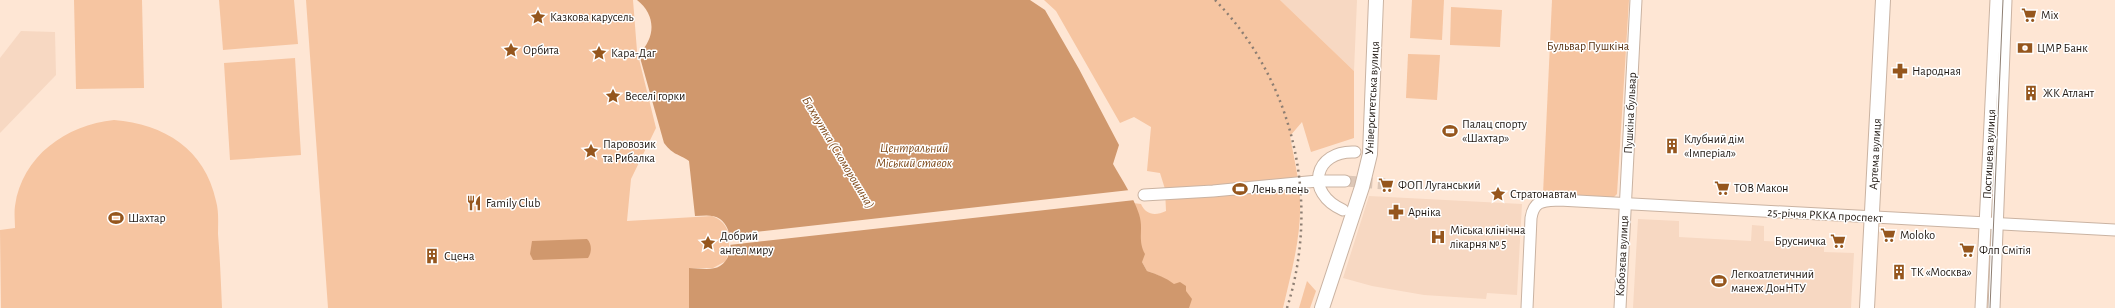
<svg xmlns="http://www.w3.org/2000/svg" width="2115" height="308" viewBox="0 0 2115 308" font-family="'Alegreya Sans',sans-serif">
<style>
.built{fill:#f7d8c2}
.green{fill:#f6c5a1}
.water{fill:#d0986d}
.pier{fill:#fee6d4}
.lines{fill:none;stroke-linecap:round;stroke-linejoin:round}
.minor-tunnel{stroke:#ddc7b7;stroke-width:11;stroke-dasharray:11 5.5;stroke-linecap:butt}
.minor-casing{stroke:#cab3a2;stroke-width:13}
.major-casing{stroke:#cab3a2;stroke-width:16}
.minor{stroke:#fff;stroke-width:11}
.major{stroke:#fff;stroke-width:14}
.tram{stroke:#8d7e72;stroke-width:1}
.rail{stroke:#8d7e72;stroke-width:2.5;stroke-dasharray:2 4;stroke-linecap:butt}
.labels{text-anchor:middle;stroke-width:3;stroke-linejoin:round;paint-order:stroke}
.poi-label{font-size:12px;fill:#201812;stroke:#fff;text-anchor:start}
.park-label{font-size:12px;fill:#583211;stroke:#fff}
.street-label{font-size:12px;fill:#201812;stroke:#fff}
.water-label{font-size:13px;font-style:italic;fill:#7e4919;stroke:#fff}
</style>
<rect width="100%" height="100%" fill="#fee6d4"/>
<g class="built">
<path d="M1280,0h77l-3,71z"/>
<path d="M21,31l34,1 1,43 -56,58v-75z"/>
<path d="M1369,196l153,8 -5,91 -30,-2 -1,6 -62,-4 -52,-9 -29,-8z"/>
<path d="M1638,219l41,2v16l72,4 1,-16 12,1v15l60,3v8l30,1 -3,55h-218z"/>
</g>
<g class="green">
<path d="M74,0h68l2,88 -68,1z"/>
<path d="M219,0h75l4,44 -75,6z"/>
<path d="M306,0h327l4,51 19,77 -25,51 -4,42 85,-5c21,8 19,27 14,45l-13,7h-24v40h-361z"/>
<path d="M1044,0h236l74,71v67l-43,14 -9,-30 -12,14c3,17 7,34 9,51 5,41 -7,82 -16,121h-94c0,-17 -28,-33 -42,-37l-5,-9 -3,-47 -6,-12 8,1c5,11 14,12 25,7l-1,-22 -5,-16 -13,-2 4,-44 -17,-10 -14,6 -64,-112z"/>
<path d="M1412,0h32l-2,40 -32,-2z"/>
<path d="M1552,0h77l-12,194 -4,4 -70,-4z"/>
<path d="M1451,7l51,3 -2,37 -50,-2z"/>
<path d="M1408,54l32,1 -3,45 -31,-2z"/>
<path d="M295,58l6,97 -71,5 -6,-97z"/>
<path d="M114,120c50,4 91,29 102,81 3,10 2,23 2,33 2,25 3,49 4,74h-221l-1,-78 15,-2c0,-7 -1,-15 0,-22 7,-50 51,-81 99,-86z"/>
<path d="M1307,281l9,10 -6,17h-11z"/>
</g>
<g class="water">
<path d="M637,0h393l15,10 34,59 40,76 -6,19c9,16 20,32 26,50 5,15 -2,26 6,40l-3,8 5,9c10,3 19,7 27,13l6,-2 6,4v5l6,8 -3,9h-500v-40c10,0 23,3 31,-2 15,-9 13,-38 0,-47 -7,-5 -17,-3 -25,-3l-6,-55c-11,-8 -15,-5 -25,-18l-25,-89c17,-17 17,-39 -2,-54z"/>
<path d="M587,239c5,5 5,13 1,19l-55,2 -3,-6 2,-13z"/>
</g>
<path class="pier" d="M1130,190l5,10 -406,45 -1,-10z"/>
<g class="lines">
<path class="minor-tunnel" d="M1345,181l40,3"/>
<g class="minor-casing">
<g id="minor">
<path d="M1144,195l69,-4 105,-10h27"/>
<path d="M1343,210c-39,-17 -29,-60 12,-58"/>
<path d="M1527,308l4,-90c3,-18 12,-17 28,-18l556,30"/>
<path d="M1620,308l16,-308"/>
<path d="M1981,308l15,-308"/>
<path d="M1994,308l12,-308"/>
</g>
</g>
<g class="major-casing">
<g id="major">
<path d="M1322,308l40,-121 8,-33 6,-154"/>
<path d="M1867,308l16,-308"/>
</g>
</g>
<use href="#minor" class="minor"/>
<use href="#major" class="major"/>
<path class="tram" d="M1990,308l13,-308"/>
<path class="rail" d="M1215,0c79,81 106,201 72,308"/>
</g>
<defs>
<g id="supermarket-bare" transform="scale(1.2)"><path d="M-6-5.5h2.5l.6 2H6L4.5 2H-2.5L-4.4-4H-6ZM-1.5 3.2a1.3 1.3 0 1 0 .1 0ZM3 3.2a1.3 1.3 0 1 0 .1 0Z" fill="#95561d" stroke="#fff" stroke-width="2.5" paint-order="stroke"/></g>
<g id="sight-bare" transform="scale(1.2)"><path d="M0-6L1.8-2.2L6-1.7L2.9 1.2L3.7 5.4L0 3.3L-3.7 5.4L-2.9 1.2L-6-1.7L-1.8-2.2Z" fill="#95561d" stroke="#fff" stroke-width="2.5" paint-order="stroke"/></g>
<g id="bank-bare" transform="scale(1.2)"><path d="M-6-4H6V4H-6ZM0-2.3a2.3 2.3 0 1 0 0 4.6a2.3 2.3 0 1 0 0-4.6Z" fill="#95561d" stroke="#fff" stroke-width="2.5" paint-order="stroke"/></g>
<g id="pharmacy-bare" transform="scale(1.2)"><path d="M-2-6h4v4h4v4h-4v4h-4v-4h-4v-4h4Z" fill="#95561d" stroke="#fff" stroke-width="2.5" paint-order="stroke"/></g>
<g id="building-bare" transform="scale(1.2)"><path d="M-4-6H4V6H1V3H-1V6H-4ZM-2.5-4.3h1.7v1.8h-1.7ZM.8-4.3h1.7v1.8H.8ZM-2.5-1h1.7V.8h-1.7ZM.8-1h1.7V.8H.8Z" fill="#95561d" stroke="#fff" stroke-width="2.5" paint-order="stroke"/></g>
<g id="stadium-bare" transform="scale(1.2)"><path d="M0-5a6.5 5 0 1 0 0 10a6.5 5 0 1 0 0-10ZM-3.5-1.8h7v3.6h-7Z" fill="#95561d" stroke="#fff" stroke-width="2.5" paint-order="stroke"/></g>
<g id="restaurant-bare" transform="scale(1.2)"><path d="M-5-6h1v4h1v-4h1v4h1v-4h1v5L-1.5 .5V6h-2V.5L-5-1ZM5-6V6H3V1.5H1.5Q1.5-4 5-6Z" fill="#95561d" stroke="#fff" stroke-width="2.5" paint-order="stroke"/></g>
<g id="hospital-bare" transform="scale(1.2)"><path d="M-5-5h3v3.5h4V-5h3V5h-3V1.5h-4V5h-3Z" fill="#95561d" stroke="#fff" stroke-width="2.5" paint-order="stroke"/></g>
</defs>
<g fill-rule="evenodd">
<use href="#supermarket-bare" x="2029" y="15"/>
<use href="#sight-bare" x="538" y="17"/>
<use href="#bank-bare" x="2025" y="48"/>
<use href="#sight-bare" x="511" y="50"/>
<use href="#sight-bare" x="599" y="53"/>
<use href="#pharmacy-bare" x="1900" y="71"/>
<use href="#building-bare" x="2031" y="93"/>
<use href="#sight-bare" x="613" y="96"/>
<use href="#stadium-bare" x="1450" y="131"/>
<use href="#building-bare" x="1672" y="146"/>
<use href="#sight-bare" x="591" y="151"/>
<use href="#supermarket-bare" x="1386" y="185"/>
<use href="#supermarket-bare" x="1722" y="188"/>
<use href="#stadium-bare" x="1240" y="189"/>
<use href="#sight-bare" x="1498" y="194"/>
<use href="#restaurant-bare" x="474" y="203"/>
<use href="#pharmacy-bare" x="1396" y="212"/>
<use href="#stadium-bare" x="116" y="218"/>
<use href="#supermarket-bare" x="1888" y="235"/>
<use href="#hospital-bare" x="1438" y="237"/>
<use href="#supermarket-bare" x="1838" y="241"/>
<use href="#sight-bare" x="708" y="243"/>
<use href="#supermarket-bare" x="1967" y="250"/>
<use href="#building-bare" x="432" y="256"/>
<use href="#building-bare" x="1899" y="272"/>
<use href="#stadium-bare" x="1719" y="281"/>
</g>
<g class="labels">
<g class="poi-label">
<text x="2041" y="19">Mix</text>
<text x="550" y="21">Казкова карусель</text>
<text x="2037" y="52">ЦМР Банк</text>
<text x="523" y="54">Орбита</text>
<text x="611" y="57">Кара-Даг</text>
<text x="1912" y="75">Народная</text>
<text x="2043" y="97">ЖК Атлант</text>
<text x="625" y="100">Веселі горки</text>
<text x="1462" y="128">Палац спорту<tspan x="1462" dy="14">«Шахтар»</tspan></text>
<text x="1684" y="143">Клубний дім<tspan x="1684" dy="14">«Імперіал»</tspan></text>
<text x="603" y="148">Паровозик<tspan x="603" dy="14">та Рибалка</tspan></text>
<text x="1398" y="189">ФОП Луганський</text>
<text x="1734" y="192">ТОВ Макон</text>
<text x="1252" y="193">Лень в пень</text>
<text x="1510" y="198">Стратонавтам</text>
<text x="486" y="207">Family Club</text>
<text x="1408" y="216">Арніка</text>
<text x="128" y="222">Шахтар</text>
<text x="1450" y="234">Міська клінічна<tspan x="1450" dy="14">лікарня № 5</tspan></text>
<text x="1900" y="239">Moloko</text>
<text x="720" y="240">Добрий<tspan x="720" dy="14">ангел миру</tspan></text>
<text x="1826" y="245" text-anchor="end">Брусничка</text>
<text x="1979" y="254">Флп Смітія</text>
<text x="444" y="260">Сцена</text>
<text x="1911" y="276">ТК «Москва»</text>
<text x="1731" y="278">Легкоатлетичний<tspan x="1731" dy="14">манеж ДонНТУ</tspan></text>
</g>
<g class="park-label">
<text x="1588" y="50">Бульвар Пушкіна</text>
</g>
<g class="street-label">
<text transform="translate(1372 98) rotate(-87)" y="4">Університетська вулиця</text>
<text transform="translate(1630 113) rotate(-87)" y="4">Пушкіна бульвар</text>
<text transform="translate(1875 154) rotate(-87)" y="4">Артема вулиця</text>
<text transform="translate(1989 154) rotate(-87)" y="4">Постишева вулиця</text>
<text transform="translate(1825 215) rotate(3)" y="4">25-річчя РККА проспект</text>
<text transform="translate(1622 256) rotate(-87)" y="4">Кобозєва вулиця</text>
</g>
<g class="water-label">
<text x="914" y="152">Центральний<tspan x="914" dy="15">Міський ставок</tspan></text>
<text transform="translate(839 152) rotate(59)" y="5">Бахмутка (Скоморошина)</text>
</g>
</g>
</svg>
